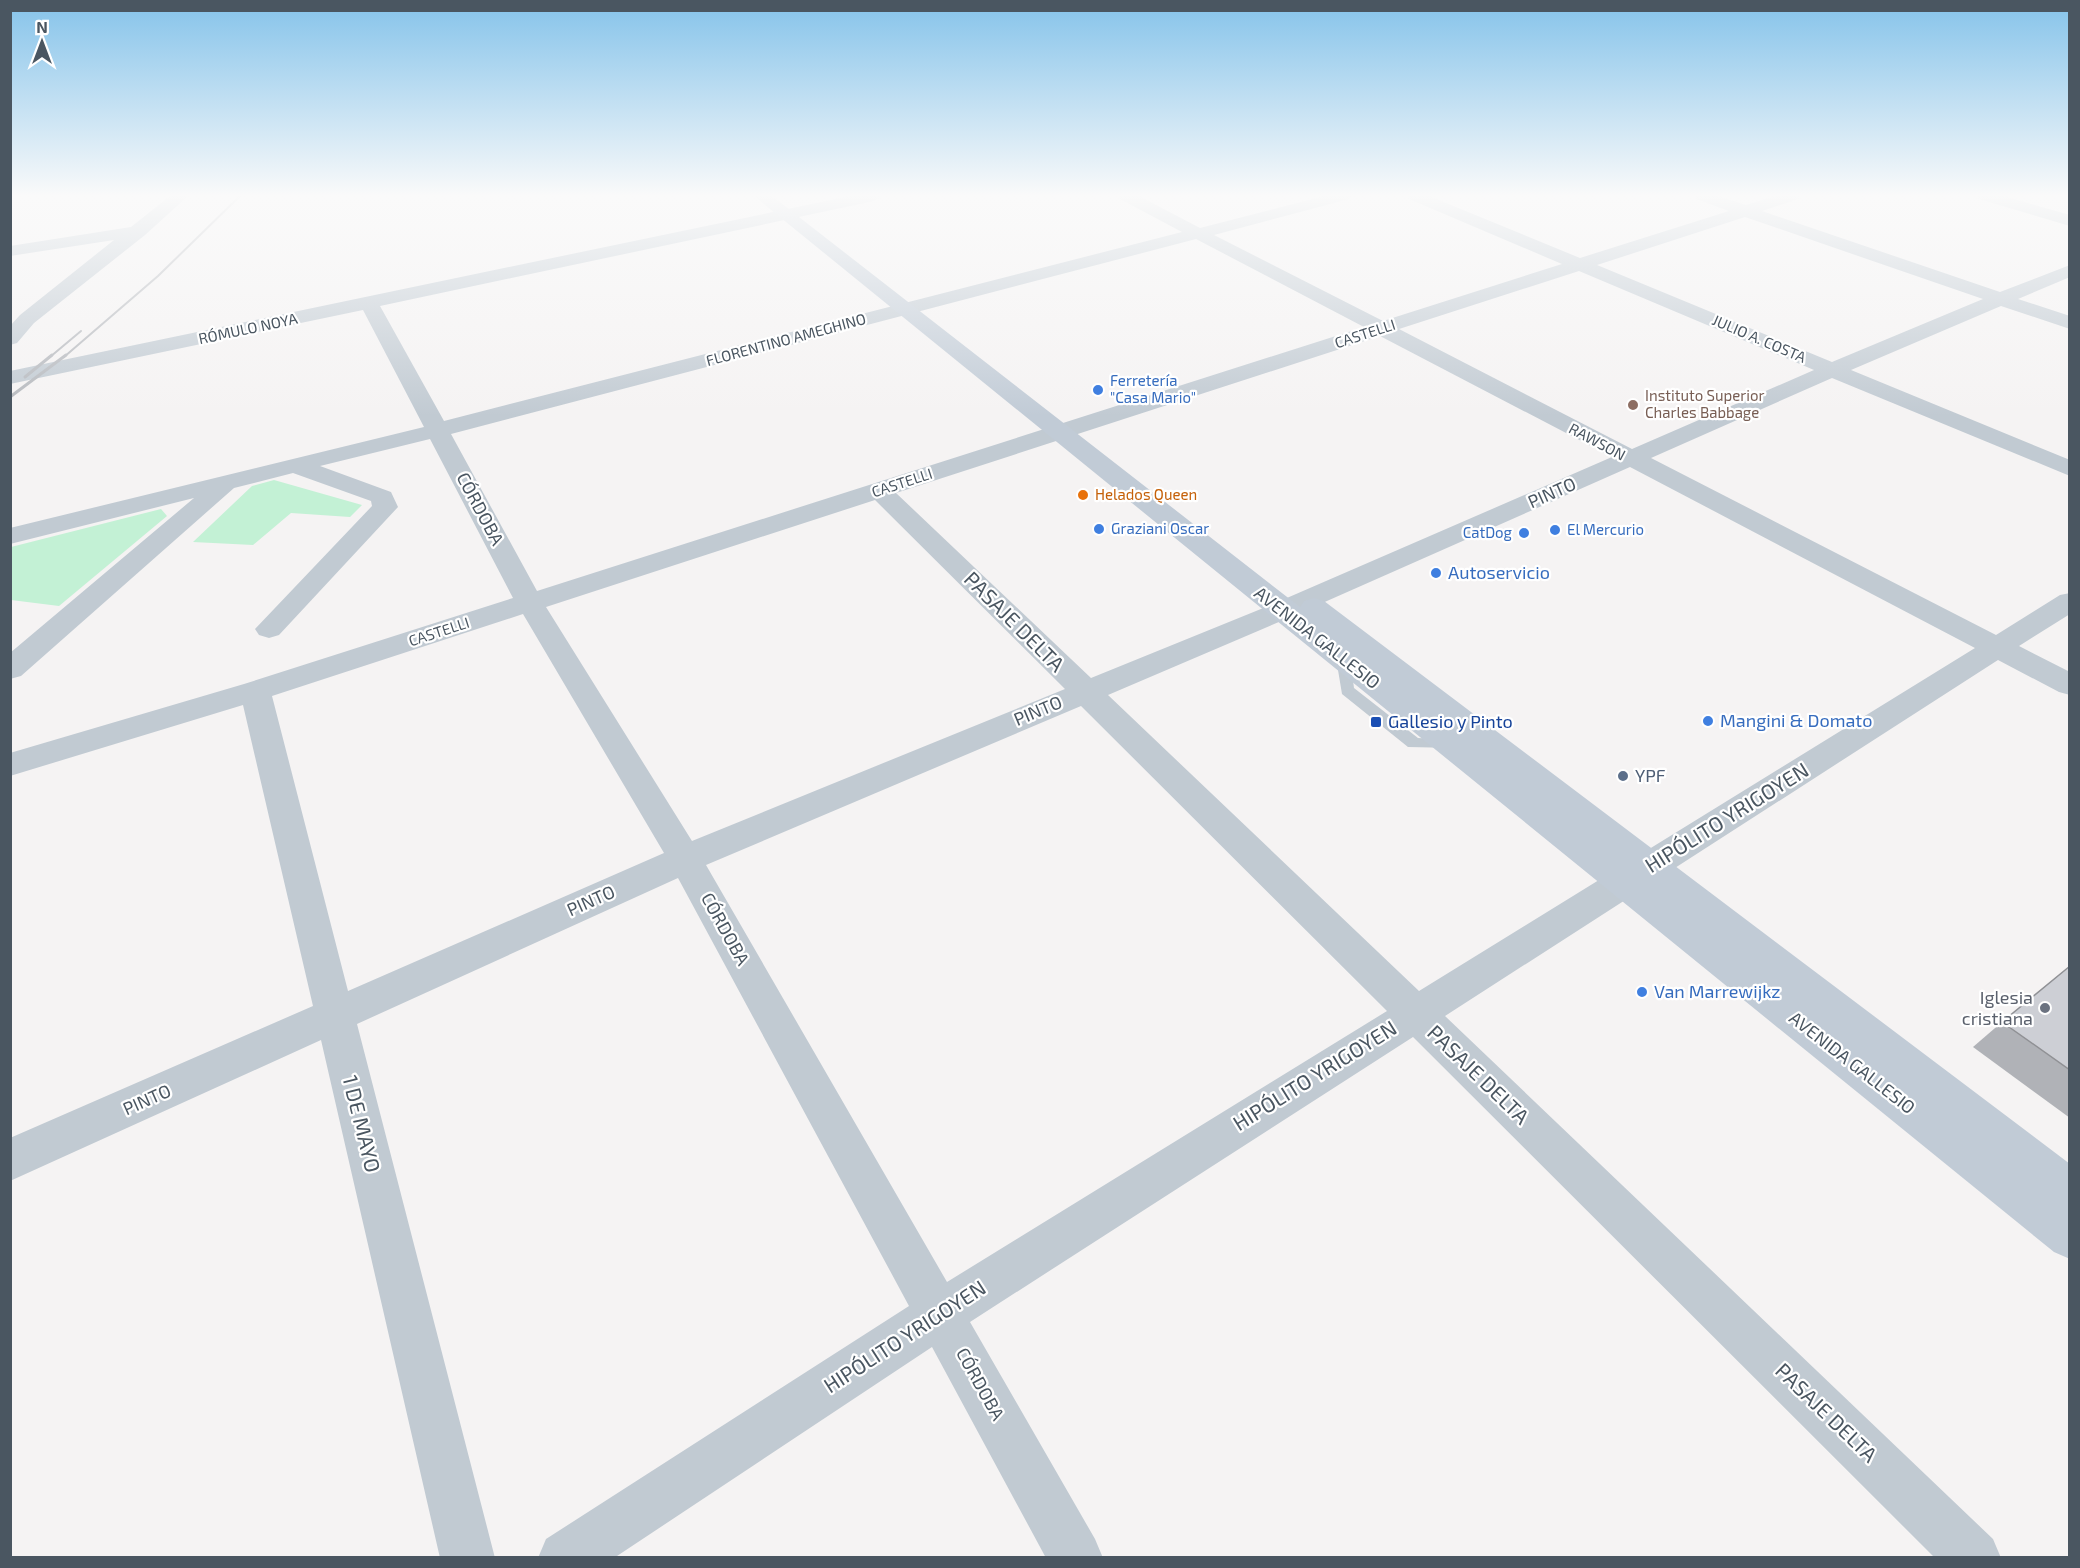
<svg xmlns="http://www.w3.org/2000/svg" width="2080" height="1568" viewBox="0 0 2080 1568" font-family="'Exo 2',sans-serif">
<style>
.green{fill:#c3f1d5}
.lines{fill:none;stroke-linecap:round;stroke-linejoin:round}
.service{fill:#c1cad2;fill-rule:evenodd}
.minor{fill:#c1cad2;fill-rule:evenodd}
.secondary{fill:#c1cbd6;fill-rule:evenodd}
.rail-far1{stroke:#b5b8bd;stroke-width:2}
.rail{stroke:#b5b8bd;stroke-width:3}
.wall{fill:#b0b2b7}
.building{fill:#cdcfd5;stroke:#909195;stroke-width:1.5}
.shop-dot{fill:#3f7fe0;stroke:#fff;stroke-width:2}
.education-dot{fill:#8d6e63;stroke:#fff;stroke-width:2}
.food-dot{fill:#e8710a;stroke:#fff;stroke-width:2}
.transit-dot{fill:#1a4fb4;stroke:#fff;stroke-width:2}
.service-dot{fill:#5c6f8a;stroke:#fff;stroke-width:2}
.worship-dot{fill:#6b7280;stroke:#fff;stroke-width:2}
.labels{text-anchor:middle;stroke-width:4.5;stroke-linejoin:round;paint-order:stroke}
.far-street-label{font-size:15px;fill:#4a5661;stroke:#fff}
.far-shop-label{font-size:15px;fill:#366cbe;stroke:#fff;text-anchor:start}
.far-education-label{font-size:15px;fill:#785e54;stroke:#fff;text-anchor:start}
.far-food-label{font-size:15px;fill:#c56008;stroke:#fff;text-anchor:start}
.street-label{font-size:18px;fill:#4a5661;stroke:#fff}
.shop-label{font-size:18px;fill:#366cbe;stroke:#fff;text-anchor:start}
.transit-label{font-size:18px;fill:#164399;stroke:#fff;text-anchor:start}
.service-label{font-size:18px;fill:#4e5e75;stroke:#fff;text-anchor:start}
.worship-label{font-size:18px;fill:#5b616d;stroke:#fff;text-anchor:end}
.near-street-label{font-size:21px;fill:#4a5661;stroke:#fff}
</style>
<rect width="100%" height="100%" fill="#f5f3f3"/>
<g class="green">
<path d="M274,480l88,25 -12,12 -59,-4 -38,32 -60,-3 59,-56z"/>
<path d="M161,509l6,7 -108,90 -48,-6v-53z"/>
</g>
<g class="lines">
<path class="service" d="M1343,653l7,5 4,30 64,50 37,2 2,4 -2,4 -47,-1 -66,-53 -6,-36z"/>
<g class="minor">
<path d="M170,196h18l-43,39 -111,88 -17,20 -7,2v-19l10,-11 94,-75 -104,16v-10l121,-19z"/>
<path d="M850,196h32l-8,5 -494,105 64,115 738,-189 -62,-33 -2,-3h21l61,32 124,-32h27l-2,3 -135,36 169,86 179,-57 -153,-65 -2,-3h22l151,62 149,-47 -33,-12 -2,-3h24l28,9 29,-9h25l-2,3 -36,12 238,81 70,-27v12l-52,22 52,17v13l-69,-23 -150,64 219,90v16l-238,-98 -181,80 345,177 64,-40 10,-2v21l-51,32 51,26v23l-11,-3 -61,-32 -553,356 548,523 8,19h-66l-522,-521 -443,285 125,217 8,19h-57l-114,-211 -318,211h-76l8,-19 363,-233 -231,-428 -321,146 138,534h-55l-119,-518 -311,141v-43l303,-132 -70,-301 -233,71v-23l234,-69 269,-86 -83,-159 -110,27 71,26 7,15 -119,128 -10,3 -10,-3 -4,-6 117,-123 -1,-5 -78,-28 -59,15 -213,188 -11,3v-26l184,-155 -184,46v-16l414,-101 -61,-117 -353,74v-13zM1745,217l238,82 -151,63 -235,-97zM1196,239l168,88 -827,264 -86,-157zM1579,271l235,99 -182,79 -233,-120zM1380,336l232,121 -339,147 -182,74 -195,-185zM1630,467l345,181 -556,343 -311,-296 185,-79zM875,500l190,189 -373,152 -146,-234zM523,614l141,239 -316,138 -76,-295zM1081,706l306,305 -440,271 -241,-417z"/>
<path d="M1977,196h26l67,19v11l-91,-27z"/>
</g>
<path class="secondary" d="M754,196h18l528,411 4,-6 10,-3 10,3 746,563v95l-16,-7z"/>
<g class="rail-far1">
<path d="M50,357l31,-26"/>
<path d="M64,357l94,-81 82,-80"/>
</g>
<g class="rail">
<path d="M25,377l27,-22"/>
<path d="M10,397l56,-42"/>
</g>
</g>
<path class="wall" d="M2070,966v152l-97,-71 29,-25z"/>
<path class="building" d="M2070,966v104l-68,-48z"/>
<linearGradient id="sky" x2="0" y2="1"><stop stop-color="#85c3ea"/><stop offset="0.47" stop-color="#fafafa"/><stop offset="1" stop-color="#fafafa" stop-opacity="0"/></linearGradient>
<rect width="2080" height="416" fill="url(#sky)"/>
<g class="shop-dot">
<circle cx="1098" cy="390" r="6"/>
<circle cx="1099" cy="529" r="6"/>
<circle cx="1555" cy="530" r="6"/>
<circle cx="1524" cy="533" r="6"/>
<circle cx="1436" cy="573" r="6"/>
<circle cx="1708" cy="721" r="6"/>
<circle cx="1642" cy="992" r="6"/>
</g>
<circle class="education-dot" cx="1633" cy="405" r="6"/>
<circle class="food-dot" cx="1083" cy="495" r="6"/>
<rect class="transit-dot" x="1370" y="716" width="12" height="12" rx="3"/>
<circle class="service-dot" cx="1623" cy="776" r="6"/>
<circle class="worship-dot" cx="2045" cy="1008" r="6"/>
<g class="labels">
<g class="far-street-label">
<text transform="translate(248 329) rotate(-12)" y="5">RÓMULO NOYA</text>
<text transform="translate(1365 334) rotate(-18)" y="5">CASTELLI</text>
<text transform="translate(1759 339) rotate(23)" y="5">JULIO A. COSTA</text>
<text transform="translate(786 340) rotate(-15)" y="5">FLORENTINO AMEGHINO</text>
<text transform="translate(1597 442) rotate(28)" y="5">RAWSON</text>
<text transform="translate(902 483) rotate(-18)" y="5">CASTELLI</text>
<text transform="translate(439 632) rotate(-18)" y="5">CASTELLI</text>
</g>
<g class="far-shop-label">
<text x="1110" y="386">Ferretería<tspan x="1110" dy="17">"Casa Mario"</tspan></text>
<text x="1111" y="534">Graziani Oscar</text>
<text x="1567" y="535">El Mercurio</text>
<text x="1512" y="538" text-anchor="end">CatDog</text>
</g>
<g class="far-education-label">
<text x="1645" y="401">Instituto Superior<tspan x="1645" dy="17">Charles Babbage</tspan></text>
</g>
<g class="far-food-label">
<text x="1095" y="500">Helados Queen</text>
</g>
<g class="street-label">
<text transform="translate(1552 493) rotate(-24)" y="6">PINTO</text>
<text transform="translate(480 509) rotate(62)" y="6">CÓRDOBA</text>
<text transform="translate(1317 638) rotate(38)" y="6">AVENIDA GALLESIO</text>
<text transform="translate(1038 711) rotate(-23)" y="6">PINTO</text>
<text transform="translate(591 901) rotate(-24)" y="6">PINTO</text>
<text transform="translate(725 929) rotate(61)" y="6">CÓRDOBA</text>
<text transform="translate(1852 1063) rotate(38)" y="6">AVENIDA GALLESIO</text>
<text transform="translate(147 1100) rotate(-24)" y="6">PINTO</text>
<text transform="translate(980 1384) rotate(61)" y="6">CÓRDOBA</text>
</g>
<g class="shop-label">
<text x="1448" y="579">Autoservicio</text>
<text x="1720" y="727">Mangini &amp; Domato</text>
<text x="1654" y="998">Van Marrewijkz</text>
</g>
<g class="transit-label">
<text x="1388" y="728">Gallesio y Pinto</text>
</g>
<g class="service-label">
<text x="1635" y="782">YPF</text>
</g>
<g class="worship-label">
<text x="2033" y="1004">Iglesia<tspan x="2033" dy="21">cristiana</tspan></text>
</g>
<g class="near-street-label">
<text transform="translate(1014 622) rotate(45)" y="7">PASAJE DELTA</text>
<text transform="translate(1727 818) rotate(-32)" y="7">HIPÓLITO YRIGOYEN</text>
<text transform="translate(1478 1075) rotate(44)" y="7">PASAJE DELTA</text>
<text transform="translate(1315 1076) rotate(-32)" y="7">HIPÓLITO YRIGOYEN</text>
<text transform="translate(361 1124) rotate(76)" y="7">1 DE MAYO</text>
<text transform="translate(905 1337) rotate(-33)" y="7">HIPÓLITO YRIGOYEN</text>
<text transform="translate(1826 1413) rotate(44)" y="7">PASAJE DELTA</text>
</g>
</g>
<rect width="2080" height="1568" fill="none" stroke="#4a5661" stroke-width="24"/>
<g transform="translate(42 42)" stroke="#ffffff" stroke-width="4.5" paint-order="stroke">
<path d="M0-4.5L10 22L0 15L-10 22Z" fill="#4a5661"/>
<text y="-9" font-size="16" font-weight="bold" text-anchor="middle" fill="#4a5661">N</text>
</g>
</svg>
